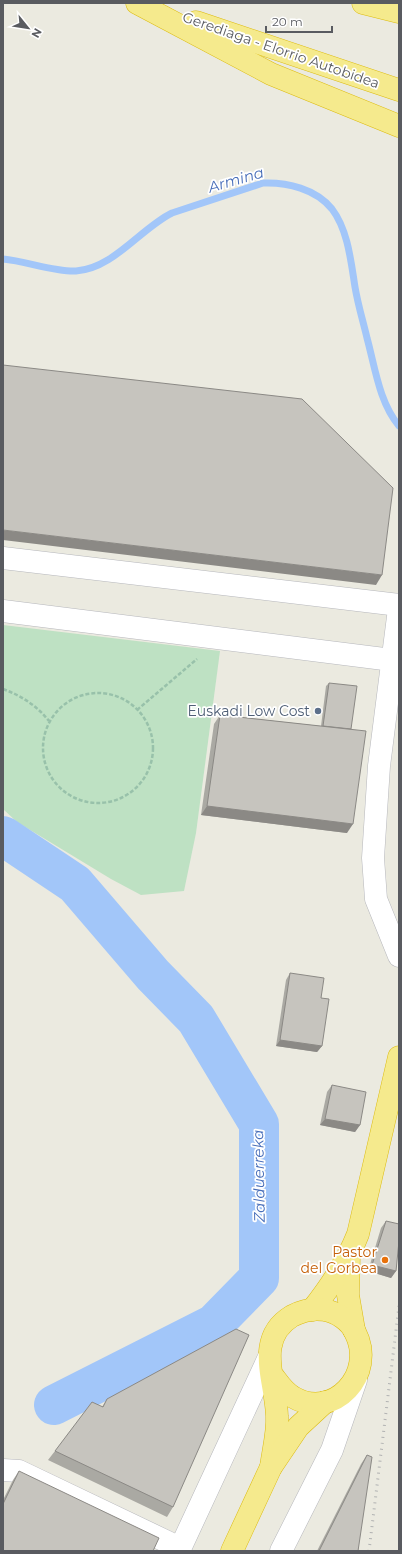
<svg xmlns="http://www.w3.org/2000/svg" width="402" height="1554" viewBox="0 0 402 1554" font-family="Montserrat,sans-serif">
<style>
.green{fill:#bee1c3}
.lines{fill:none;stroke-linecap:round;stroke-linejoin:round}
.stream{stroke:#a2c6f9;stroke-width:7}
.river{stroke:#a2c6f9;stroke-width:40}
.minor-casing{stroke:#b6b7bc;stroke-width:23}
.highway-casing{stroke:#dcbb0f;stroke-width:23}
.path{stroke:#98c1aa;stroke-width:2.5;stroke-dasharray:4 2;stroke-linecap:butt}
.minor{stroke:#fff;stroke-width:22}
.highway{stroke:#f5ea8d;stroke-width:22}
.rail{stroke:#b1b2b2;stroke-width:3;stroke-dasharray:1 5;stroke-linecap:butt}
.wall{fill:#aaa9a3}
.shaded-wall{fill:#8b8985}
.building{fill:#c6c4be;stroke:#8b8985}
.service-dot{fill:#5c6f8a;stroke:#fff;stroke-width:1.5}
.food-dot{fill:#e8710a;stroke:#fff;stroke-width:1.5}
.labels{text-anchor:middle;stroke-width:3.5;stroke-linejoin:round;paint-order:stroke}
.street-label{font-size:14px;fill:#595b60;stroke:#fff}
.service-label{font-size:14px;fill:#4e5e75;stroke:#fff;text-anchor:end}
.food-label{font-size:14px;fill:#c56008;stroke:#fff;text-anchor:end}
.water-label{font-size:15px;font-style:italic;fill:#486eb9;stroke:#fff}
</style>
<rect width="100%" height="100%" fill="#ebeae0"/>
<path class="green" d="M3,625l217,26 -24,182 -12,58 -43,4 -30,-16 -94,-57 -14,-13z"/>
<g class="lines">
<path class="stream" d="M3,259c23,2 51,13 73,12 37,-2 65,-43 96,-58l91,-30c24,-1 53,6 69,26 16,21 19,53 23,78 3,18 8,34 12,51 8,29 12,64 32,88"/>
<path class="river" d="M3,836l72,48 78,91 43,44 63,105v154l-45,46 -160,81"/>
<g class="minor-casing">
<g id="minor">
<path d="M3,558l396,47"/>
<path d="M399,609l-20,157 -6,92 3,41 23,57"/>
<path d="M3,611l389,49"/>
<path d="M3,1470l16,1 161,77"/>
<path d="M179,1551l90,-194"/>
<path d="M281,1551l51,-101 24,-70"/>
</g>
</g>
<g class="highway-casing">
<g id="highway">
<path d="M137,3l134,71 128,52"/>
<path d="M363,3l36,9"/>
<path d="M196,22l203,68"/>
<path d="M349,1256l-1,39 6,35"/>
<path d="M312,1310c19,-24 35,-48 46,-76l41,-177"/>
<path d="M271,1467c2,-16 7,-35 6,-51 -1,-35 -23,-77 15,-100 10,-5 21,-8 32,-6 13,2 26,11 31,22 22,42 -22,89 -62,65 -9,-5 -14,-13 -20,-21"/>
<path d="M232,1551l39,-84 27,-40 27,-25"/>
</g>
</g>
<g class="path">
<path d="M3,689c19,7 34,17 46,32"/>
<circle cx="98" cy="748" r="55"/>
<path d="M137,710l60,-51"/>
</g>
<use href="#minor" class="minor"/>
<use href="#highway" class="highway"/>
<path class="rail" d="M369,1551l30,-245"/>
</g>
<g class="wall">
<path d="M329,683l22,46 -4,104 -146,-18 13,-91 6,-9 101,11 5,-40z"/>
<path d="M290,973l31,25 1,48 -5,6 -41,-6 10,-66z"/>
<path d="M332,1085l28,40 -5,7 -35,-7 7,-33z"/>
<path d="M386,1221l10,50 -5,7 -23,-7 13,-43z"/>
<path d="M107,1399l66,108 -6,10 -119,-57 7,-9 47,-44z"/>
<path d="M367,1455l-9,96h-41l44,-87z"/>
<path d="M19,1471l-16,80v-51l10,-20z"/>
</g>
<g class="shaded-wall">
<path d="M3,530l379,45 -6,10 -373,-45z"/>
<path d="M207,806l146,18 -6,9 -146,-18z"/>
<path d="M280,1040l42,6 -5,6 -41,-6z"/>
<path d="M325,1119l35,6 -5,7 -35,-7z"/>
<path d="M372,1265l24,6 -5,7 -23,-7z"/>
</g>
<g class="building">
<path d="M3,365l299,34 91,89 -11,87 -379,-45z"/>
<path d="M329,683l28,3 -6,43 -28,-3z"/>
<path d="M220,715l146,16 -13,93 -146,-18z"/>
<path d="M290,973l34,5 -3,20 8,1 -7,47 -42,-6z"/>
<path d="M332,1085l34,7 -6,33 -35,-6z"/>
<path d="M386,1221l13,3v17l-3,30 -24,-6z"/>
<path d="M236,1329l13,6 -76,172 -118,-56 37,-49 11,5 4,-8z"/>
<path d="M367,1455l5,2 -14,94h-39z"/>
<path d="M19,1471l140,67 -6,13h-150v-47z"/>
</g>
<circle class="service-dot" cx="318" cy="711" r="4"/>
<circle class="food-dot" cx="385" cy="1260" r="4"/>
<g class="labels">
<g class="street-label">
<text transform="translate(281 50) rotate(19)" y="5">Gerediaga - Elorrio Autobidea</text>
</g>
<g class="service-label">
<text x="310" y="716">Euskadi Low Cost</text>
</g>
<g class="food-label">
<text x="377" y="1257">Pastor<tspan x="377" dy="16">del Gorbea</tspan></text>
</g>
<g class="water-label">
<text transform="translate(236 180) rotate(-16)" y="5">Armina</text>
<text transform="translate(259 1176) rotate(-91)" y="5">Zalduerreka</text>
</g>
</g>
<rect width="402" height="1554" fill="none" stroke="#595b60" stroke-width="8"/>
<g transform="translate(28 28) rotate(120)" stroke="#ffffff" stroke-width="3" paint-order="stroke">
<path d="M0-3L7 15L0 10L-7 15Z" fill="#595b60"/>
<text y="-6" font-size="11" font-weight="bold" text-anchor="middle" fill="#595b60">N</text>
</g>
<path d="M266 26v6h66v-6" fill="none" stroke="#595b60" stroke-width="2"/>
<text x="272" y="26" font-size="12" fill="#595b60" stroke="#ffffff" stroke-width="3" paint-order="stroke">20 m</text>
</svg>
